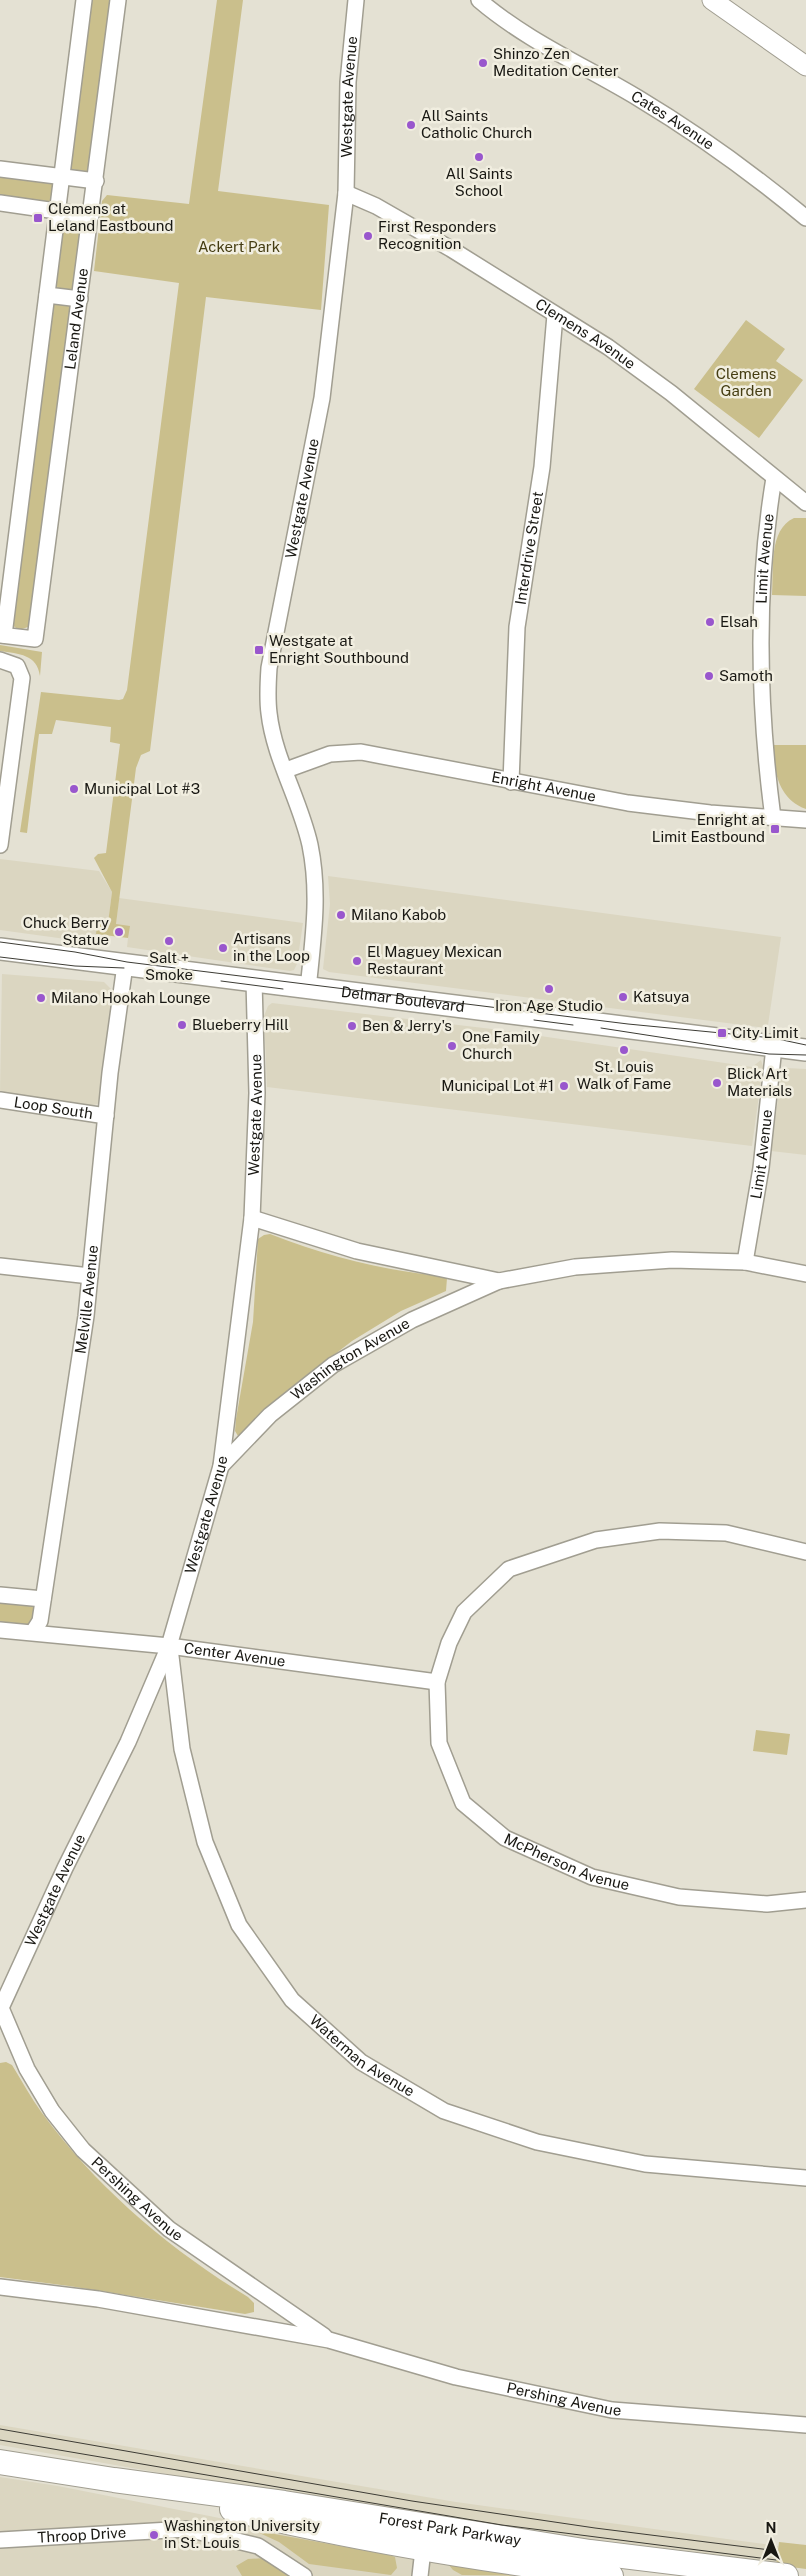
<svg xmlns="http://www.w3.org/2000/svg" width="806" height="2576" viewBox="0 0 806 2576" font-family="'Public Sans',sans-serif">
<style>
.built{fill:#dbd6c1}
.green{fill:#cabf8c}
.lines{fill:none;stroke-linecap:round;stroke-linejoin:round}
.minor-casing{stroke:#a19e91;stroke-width:18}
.tertiary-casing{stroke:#a19e91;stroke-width:21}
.secondary-casing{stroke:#a19e91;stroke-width:24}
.primary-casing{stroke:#a19e91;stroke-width:26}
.minor{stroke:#fff;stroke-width:15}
.tertiary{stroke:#fff;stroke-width:19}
.secondary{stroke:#fff;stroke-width:21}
.primary{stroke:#fff;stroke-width:24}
.tram{stroke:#3d3c35;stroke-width:1}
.poi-dot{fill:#9957cd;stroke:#f1eee0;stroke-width:2}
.labels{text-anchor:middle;stroke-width:5;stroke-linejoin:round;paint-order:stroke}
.poi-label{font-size:15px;fill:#191813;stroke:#f1eee0;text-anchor:start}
.street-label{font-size:15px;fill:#191813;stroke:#f1eee0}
.park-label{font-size:15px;fill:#453d12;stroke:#f1eee0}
</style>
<rect width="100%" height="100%" fill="#e4e1d3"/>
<g class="built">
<path d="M0,859l99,12 13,21 -4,31 -11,-1 -2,21 -95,-13z"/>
<path d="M328,876l453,61 -13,88 -2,3 -437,-56 -6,-3 7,-65z"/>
<path d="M119,898l184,25 -6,41 -3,6 -4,1 -163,-24 1,-9 -12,-14z"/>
<path d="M2,974l102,8 7,7 1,18 -12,96 -9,3 -91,-12z"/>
<path d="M272,1003l220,26 260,38 9,-7 2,6 -11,80 -485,-59 -3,-71 4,-10z"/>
<path d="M786,1068l20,1v86l-35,-4 10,-75z"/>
<path d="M0,2425l456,77 322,44 -2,19 -350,-46 -426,-74z"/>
<path d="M0,2477l58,9 334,66 157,24h-549z"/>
</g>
<g class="green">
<path d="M91,0h23l-24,170 -4,2 -15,-3 -1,-4z"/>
<path d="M217,0h26l-25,191 111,14 -8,105 -115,-13 -56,454 -9,4 -5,13 -20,156 14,2 -2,12 -32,-4 1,-12 11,1 4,-31 -18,-34 4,-4 8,-1 14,-109 -10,-2 1,-15 -55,-7 -4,14h-13l-12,99 -7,-1 21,-140 78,8 4,-1 4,-9 52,-407 -85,-12 8,-70 5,-6 82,9z"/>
<path d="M0,176l49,6 4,2 -1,17 -2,2 -50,-5z"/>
<path d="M67,221l16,3 -9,64 -4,3 -11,-1c-8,-7 3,-58 8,-69z"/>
<path d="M57,303l13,1 3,3 -40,313 -5,7 -9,3 -7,-5 39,-314 2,-6z"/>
<path d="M746,320l39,29 -9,12 27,19 -44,58 -65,-49z"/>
<path d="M794,518h12v78l-34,-1c2,-25 -4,-65 22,-77z"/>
<path d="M0,645l42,7 -2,24c-3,-22 -21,-22 -40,-25z"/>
<path d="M771,745h35v64c-28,-10 -31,-37 -35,-64z"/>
<path d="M270,1234c57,22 113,37 173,42l4,2 -1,13 -45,20 -49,30 -44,34 -36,32 -23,25 -11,4 -3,-5 1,-12 17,-97 5,-83 6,-4z"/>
<path d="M0,1595l43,4 -10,33 -33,-2z"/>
<path d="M756,1730l34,4 -3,21 -34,-4z"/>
<path d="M6,2062l6,3c10,16 19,33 30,48 55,75 127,136 206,184l6,6v9l-9,2 -176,-28 -69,-9v-214z"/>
<path d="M253,2530l136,25 6,2 2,11 -6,7 -82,-11 -30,-22z"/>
<path d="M779,2542l27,3v24l-30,-4z"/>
<path d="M265,2558l30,18h-53l-6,-10 12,-7z"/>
<path d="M448,2564h14v4h2l1,-3 79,11 -82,-1 -9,-5z"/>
</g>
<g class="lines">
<g class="minor-casing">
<g id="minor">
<path id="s1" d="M479,0c48,41 106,66 159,98 60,36 115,76 168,120"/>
<path d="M0,169l96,12"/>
<path id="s2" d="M346,193l30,13 75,43 157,98 63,46 135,110"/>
<path d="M0,203l91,13"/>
<path d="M47,295l33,4"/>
<path id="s3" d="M0,635l35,4 83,-639"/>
<path d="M4,635l80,-635"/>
<path d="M0,660l17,6 5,12 -22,167"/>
<path id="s4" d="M286,770l44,-16 31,-2 267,51 82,10 96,7"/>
<path id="s5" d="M511,782l6,-155 25,-160 13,-152"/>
<path id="s6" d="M773,818c-15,-114 -18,-226 1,-340"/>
<path id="s7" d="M308,989c5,-50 12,-95 2,-144 -10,-45 -36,-87 -41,-132 -2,-15 -1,-30 0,-45l53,-270 24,-205 2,-111 8,-82"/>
<path id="s8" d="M0,1100l106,16"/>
<path d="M252,1218l105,33 142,30 76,-14 97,-7 73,2 61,12"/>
<path id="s9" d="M745,1262l16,-94 13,-121"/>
<path d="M0,1266l90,10"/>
<path id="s10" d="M221,1466l49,-51 63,-50 79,-45 87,-39"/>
<path id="s11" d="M806,1552l-80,-19 -66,-2 -64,9 -87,29 -45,43 -15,31 -12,39 2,61 24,60 42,35 87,39 87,20 88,7 39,-4"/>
<path d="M0,1595l43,4"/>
<path id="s12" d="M0,1630l169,16 268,36"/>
<path id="s13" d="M33,1632l7,-11 46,-305 24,-243 15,-108"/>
<path id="s14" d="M170,1648l12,101 23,93 34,83 53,75 69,62 83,49 93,31 108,22 161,14"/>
<path id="s15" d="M1,2008l26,61 25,42 31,39 86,79 155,107"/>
<path id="s16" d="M0,2010l65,-142 63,-126 41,-96 52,-180 31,-248 5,-125 -3,-112"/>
<path id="s17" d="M0,2287l98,12 231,41 127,37 156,33 194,15"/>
<path id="s18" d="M0,2540l187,-11 71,17 46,30"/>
<path d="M420,2576l4,-35"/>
</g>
</g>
<g class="tertiary-casing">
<path id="tertiary" d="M712,0l94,66"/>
</g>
<g class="secondary-casing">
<g id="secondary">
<path id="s19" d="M0,949l806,101"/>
</g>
</g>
<g class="primary-casing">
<g id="primary">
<path id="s20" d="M0,2462l114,18 170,23 306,49 196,24"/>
<path d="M232,2509c125,31 252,51 379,67"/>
</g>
</g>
<use href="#minor" class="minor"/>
<use href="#tertiary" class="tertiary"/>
<use href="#secondary" class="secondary"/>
<use href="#primary" class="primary"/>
<g class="tram">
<path d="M0,942l75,10 52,10 501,62 145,14 33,7"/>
<path d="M0,957l75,9 49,2"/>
<path d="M221,981l62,8"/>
<path d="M534,1020l39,5"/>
<path d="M601,1028l168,26 37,1"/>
<path d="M0,2429l412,72 183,27 183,23"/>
<path d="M0,2440l502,85 274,35"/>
</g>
</g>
<g class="poi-dot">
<circle cx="483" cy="63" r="5"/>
<circle cx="411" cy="125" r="5"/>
<circle cx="479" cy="157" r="5"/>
<rect x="33" y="213" width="10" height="10" rx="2.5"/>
<circle cx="368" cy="236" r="5"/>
<circle cx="710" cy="622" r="5"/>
<rect x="254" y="645" width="10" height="10" rx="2.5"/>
<circle cx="709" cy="676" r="5"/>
<circle cx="74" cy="789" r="5"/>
<rect x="770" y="824" width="10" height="10" rx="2.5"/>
<circle cx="341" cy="915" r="5"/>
<circle cx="119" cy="932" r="5"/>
<circle cx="169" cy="941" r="5"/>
<circle cx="223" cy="948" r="5"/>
<circle cx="357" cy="961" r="5"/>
<circle cx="549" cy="989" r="5"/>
<circle cx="623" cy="997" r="5"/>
<circle cx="41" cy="998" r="5"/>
<circle cx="182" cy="1025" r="5"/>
<circle cx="352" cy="1026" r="5"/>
<rect x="717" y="1028" width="10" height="10" rx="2.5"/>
<circle cx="452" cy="1046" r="5"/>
<circle cx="624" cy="1050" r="5"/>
<circle cx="717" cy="1083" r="5"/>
<circle cx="564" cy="1086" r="5"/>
<circle cx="154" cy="2535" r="5"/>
</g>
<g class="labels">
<g class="poi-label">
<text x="493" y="59">Shinzo Zen<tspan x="493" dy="17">Meditation Center</tspan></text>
<text x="421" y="121">All Saints<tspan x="421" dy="17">Catholic Church</tspan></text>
<text x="479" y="179" text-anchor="middle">All Saints<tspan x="479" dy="17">School</tspan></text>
<text x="48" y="214">Clemens at<tspan x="48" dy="17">Leland Eastbound</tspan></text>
<text x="378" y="232">First Responders<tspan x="378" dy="17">Recognition</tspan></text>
<text x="720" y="627">Elsah</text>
<text x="269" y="646">Westgate at<tspan x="269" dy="17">Enright Southbound</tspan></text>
<text x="719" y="681">Samoth</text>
<text x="84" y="794">Municipal Lot #3</text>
<text x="765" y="825" text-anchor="end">Enright at<tspan x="765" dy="17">Limit Eastbound</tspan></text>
<text x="351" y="920">Milano Kabob</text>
<text x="109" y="928" text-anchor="end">Chuck Berry<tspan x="109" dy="17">Statue</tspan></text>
<text x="233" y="944">Artisans<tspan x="233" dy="17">in the Loop</tspan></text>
<text x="367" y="957">El Maguey Mexican<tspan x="367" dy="17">Restaurant</tspan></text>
<text x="169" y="963" text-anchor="middle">Salt +<tspan x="169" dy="17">Smoke</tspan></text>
<text x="633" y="1002">Katsuya</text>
<text x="51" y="1003">Milano Hookah Lounge</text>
<text x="549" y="1011" text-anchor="middle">Iron Age Studio</text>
<text x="192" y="1030">Blueberry Hill</text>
<text x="362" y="1031">Ben &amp; Jerry's</text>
<text x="732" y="1038">City Limit</text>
<text x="462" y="1042">One Family<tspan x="462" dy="17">Church</tspan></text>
<text x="624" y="1072" text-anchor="middle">St. Louis<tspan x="624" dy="17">Walk of Fame</tspan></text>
<text x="727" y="1079">Blick Art<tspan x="727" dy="17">Materials</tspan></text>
<text x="554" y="1091" text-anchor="end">Municipal Lot #1</text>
<text x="164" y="2531">Washington University<tspan x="164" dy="17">in St. Louis</tspan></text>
</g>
<g class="street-label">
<text dy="5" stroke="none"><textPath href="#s7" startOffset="906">Westgate Avenue</textPath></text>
<text dy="5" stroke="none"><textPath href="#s1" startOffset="228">Cates Avenue</textPath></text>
<text dy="5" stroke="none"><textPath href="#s3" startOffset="358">Leland Avenue</textPath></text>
<text dy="5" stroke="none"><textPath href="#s2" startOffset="278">Clemens Avenue</textPath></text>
<text dy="5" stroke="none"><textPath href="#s7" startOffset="501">Westgate Avenue</textPath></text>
<text dy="5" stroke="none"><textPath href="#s5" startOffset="235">Interdrive Street</textPath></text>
<text dy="5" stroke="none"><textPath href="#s6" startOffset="260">Limit Avenue</textPath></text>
<text dy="5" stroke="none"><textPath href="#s4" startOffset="264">Enright Avenue</textPath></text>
<text dy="5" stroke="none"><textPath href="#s19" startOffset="406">Delmar Boulevard</textPath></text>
<text dy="5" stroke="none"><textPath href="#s8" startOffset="54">Loop South</textPath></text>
<text dy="5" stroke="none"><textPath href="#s16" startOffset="942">Westgate Avenue</textPath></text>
<text dy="5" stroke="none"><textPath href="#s9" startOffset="109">Limit Avenue</textPath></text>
<text dy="5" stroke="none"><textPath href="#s13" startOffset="338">Melville Avenue</textPath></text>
<text dy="5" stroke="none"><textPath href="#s10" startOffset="169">Washington Avenue</textPath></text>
<text dy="5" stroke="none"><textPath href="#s16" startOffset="538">Westgate Avenue</textPath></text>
<text dy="5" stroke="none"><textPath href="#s12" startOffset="236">Center Avenue</textPath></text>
<text dy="5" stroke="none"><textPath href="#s11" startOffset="689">McPherson Avenue</textPath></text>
<text dy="5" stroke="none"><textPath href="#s16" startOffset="132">Westgate Avenue</textPath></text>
<text dy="5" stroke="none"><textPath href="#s14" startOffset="469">Waterman Avenue</textPath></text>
<text dy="5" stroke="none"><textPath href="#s15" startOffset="238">Pershing Avenue</textPath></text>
<text dy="5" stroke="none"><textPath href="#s17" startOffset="576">Pershing Avenue</textPath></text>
<text dy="5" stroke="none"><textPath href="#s20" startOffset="455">Forest Park Parkway</textPath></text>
<text dy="5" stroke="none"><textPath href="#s18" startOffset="82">Throop Drive</textPath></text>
</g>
<g class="park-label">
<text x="239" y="252">Ackert Park</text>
<text x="746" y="379">Clemens<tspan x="746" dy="17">Garden</tspan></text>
</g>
</g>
<g transform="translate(771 2541)" stroke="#f1eee0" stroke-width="4" paint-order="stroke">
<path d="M0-4L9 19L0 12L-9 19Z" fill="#191813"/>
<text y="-8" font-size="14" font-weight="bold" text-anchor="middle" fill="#191813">N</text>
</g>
</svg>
